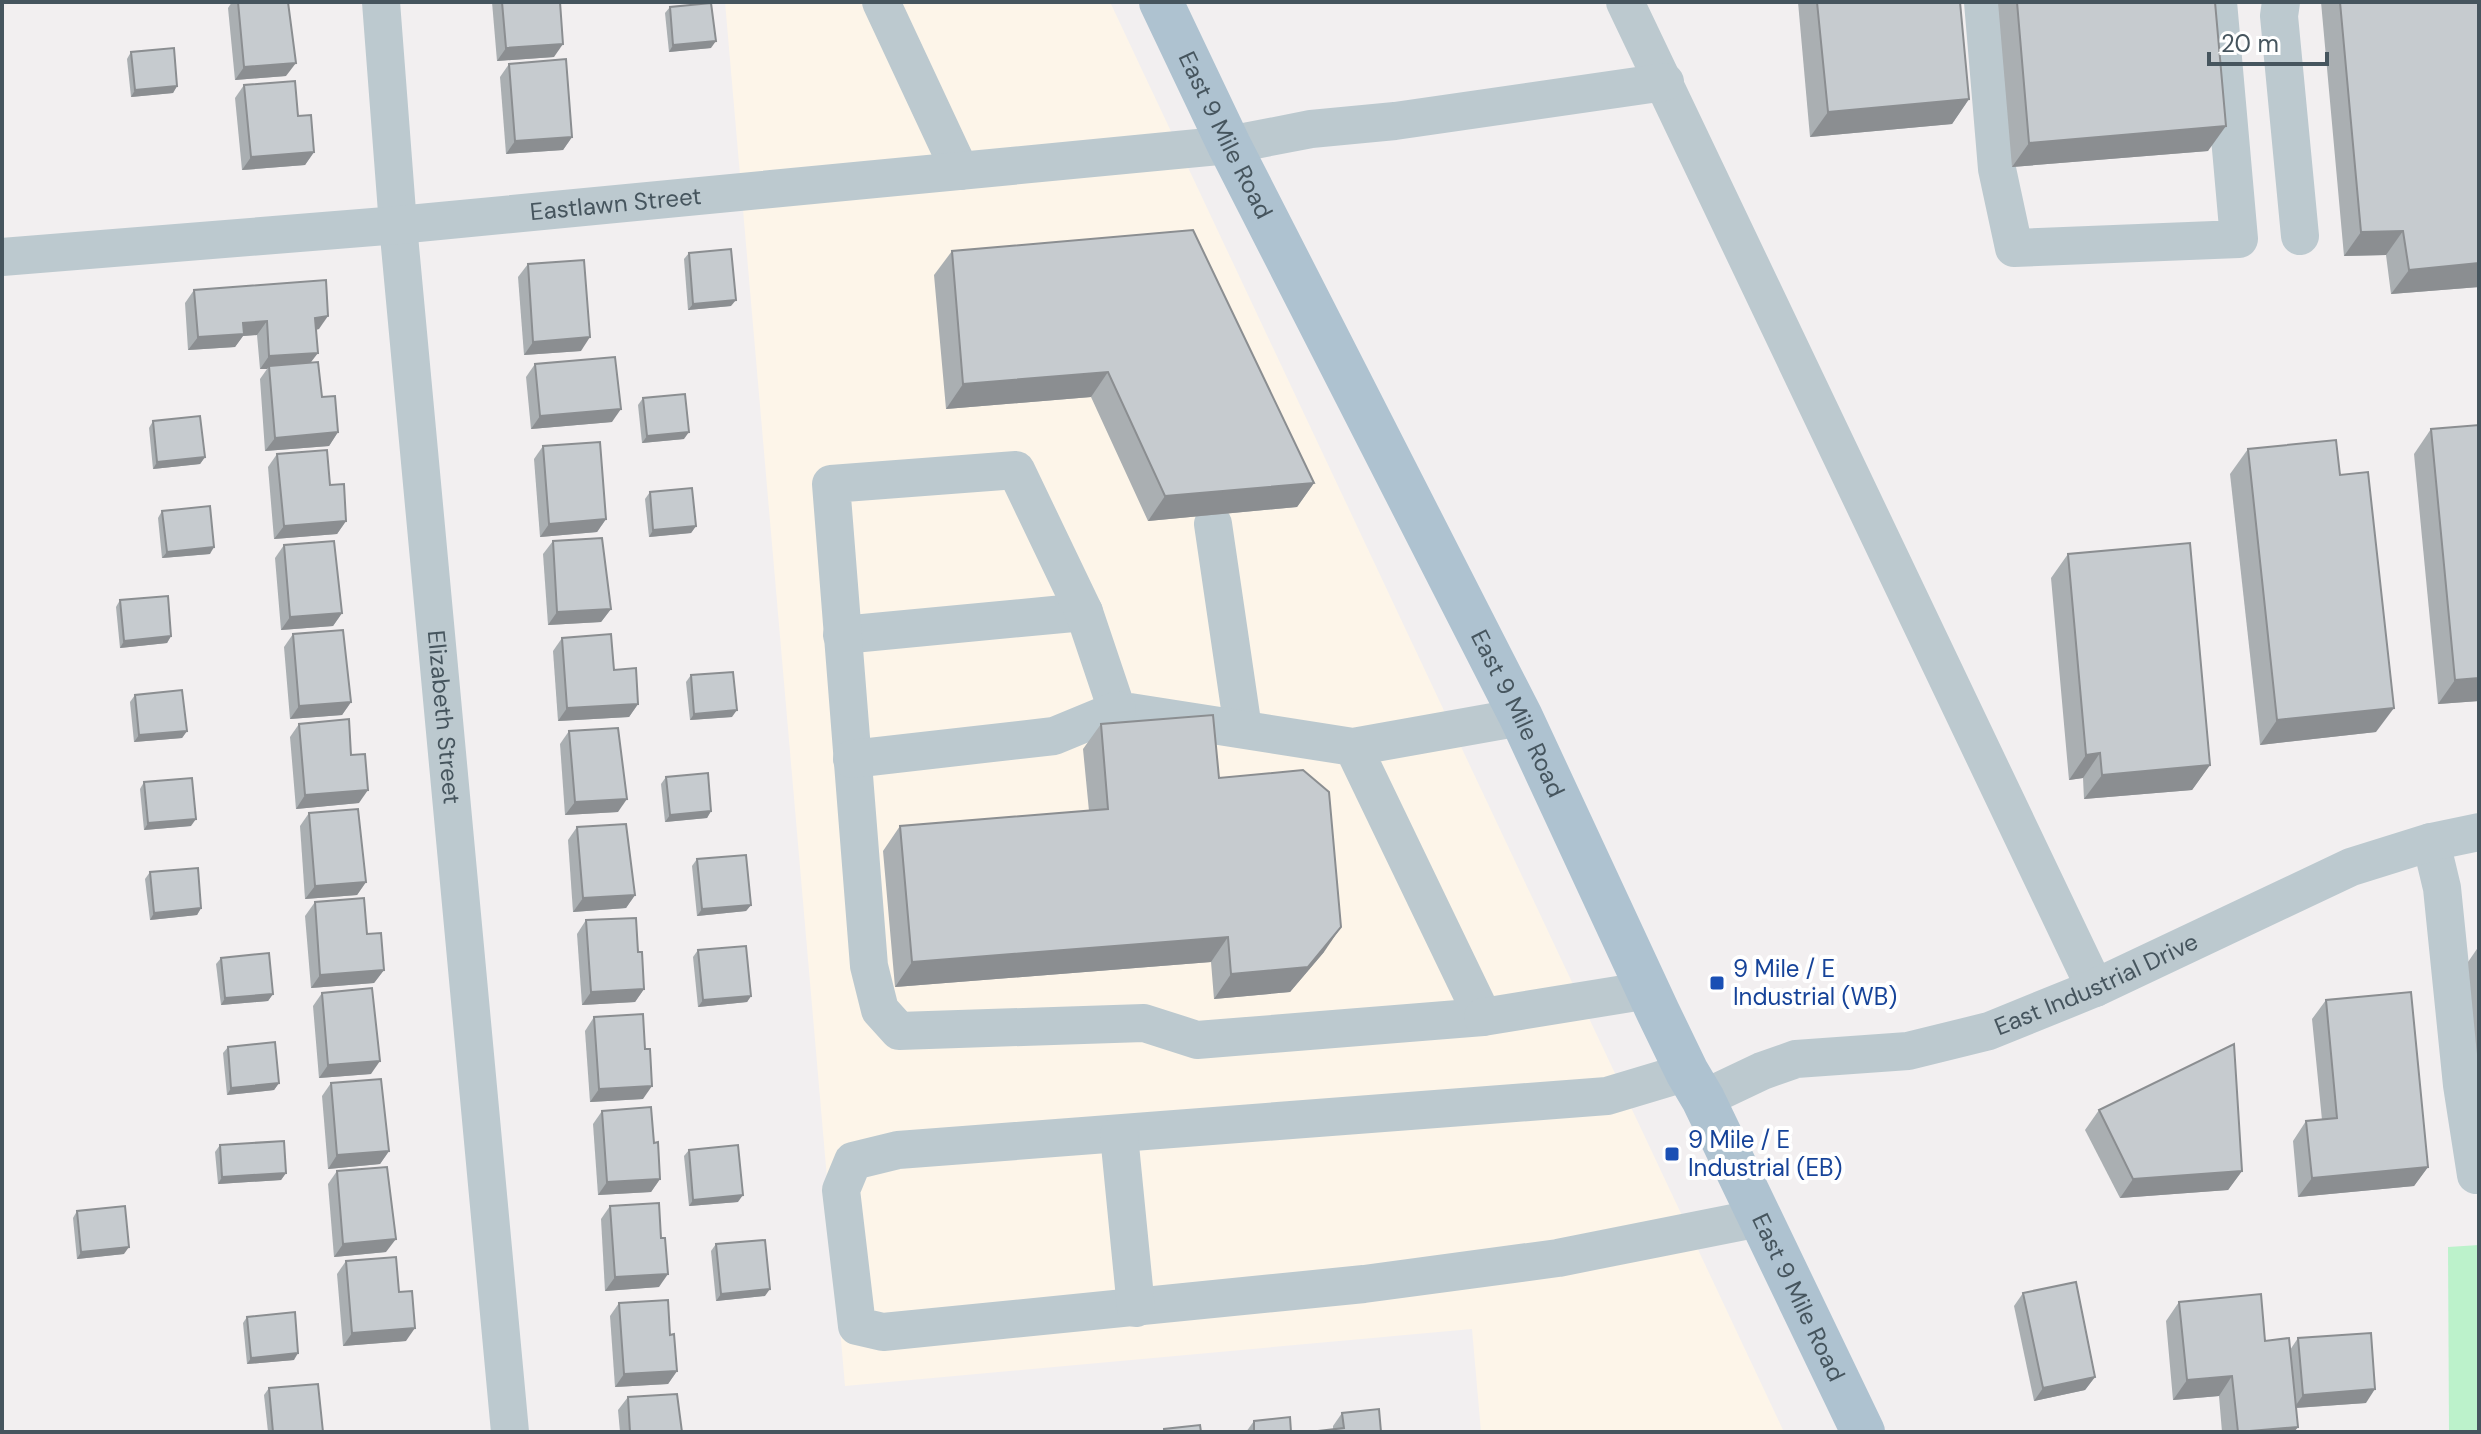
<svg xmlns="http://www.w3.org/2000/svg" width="2481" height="1434" viewBox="0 0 2481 1434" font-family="'DM Sans',sans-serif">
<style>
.commercial{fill:#fdf5e9}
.green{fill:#bcf2cb}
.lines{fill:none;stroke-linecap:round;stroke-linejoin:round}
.minor{stroke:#bcc9cf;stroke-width:38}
.major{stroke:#aec2d0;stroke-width:44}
.wall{fill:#aaafb2}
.shaded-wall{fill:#8b8e91}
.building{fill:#c6cbcf;stroke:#8b8e91;stroke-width:2}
.transit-dot{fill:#1a4fb4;stroke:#fff;stroke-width:3}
.labels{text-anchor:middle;stroke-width:8;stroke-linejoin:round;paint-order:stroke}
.street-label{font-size:24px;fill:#46555e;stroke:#fff}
.transit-label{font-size:24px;fill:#164399;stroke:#fff;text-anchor:start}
</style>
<rect width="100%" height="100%" fill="#f2eff0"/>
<path class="commercial" d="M725,2h385l674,1430h-303l-9,-103 -627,57z"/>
<path class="green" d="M2479,1245v187h-30l-1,-185z"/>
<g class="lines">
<g class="minor">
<path id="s1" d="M381,2l17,223 112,1207"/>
<path d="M881,2l79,169"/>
<path d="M1625,2l470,986"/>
<path d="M1983,2l14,167 17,79 225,-9 -21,-237"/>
<path d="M2281,2l-2,14 21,220"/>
<path id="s2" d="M2,257l396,-32 831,-80 82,-16 84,-8 270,-39"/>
<path d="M1213,524l30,205"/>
<path d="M842,635l242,-23"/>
<path d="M1353,747l130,270 -286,23 -53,-17 -245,8 -19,-21 -11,-44 -38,-482 185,-14 68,142 33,98 236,37 168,-30"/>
<path d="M852,759l202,-23 63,-26"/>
<path d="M2431,842l11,46 20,197 14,90"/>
<path d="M1483,1017l166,-27"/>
<path d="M1687,1072l-80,24 -709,54 -45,11 -12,29 16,136 26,6 481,-48 194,-26 201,-40"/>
<path id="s3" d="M1703,1099l59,-28 34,-12 112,-8 81,-20 106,-43 256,-121 80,-25 48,-10"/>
<path d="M1119,1135l17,173"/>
</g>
<path class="major" id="s4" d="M1161,2l68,143 292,572 137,295 29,60 16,27 160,333"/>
</g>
<g class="wall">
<path d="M232,2h56l-2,74 -51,4 -7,-72z"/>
<path d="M492,2h68l-6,55 -57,4z"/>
<path d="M1798,2h162l9,97 -17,25 -142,13z"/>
<path d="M1998,2h217l-7,149 -196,16z"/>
<path d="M2321,2h158v285l-88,7 -5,-39 -42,1z"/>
<path d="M670,7l41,41 -42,4 -4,-39z"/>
<path d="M131,52l46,34 -4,7 -42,4 -4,-38z"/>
<path d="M509,64l63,73 -9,13 -57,4 -6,-77z"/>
<path d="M244,85l54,31 16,36 -9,13 -63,5 -7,-72z"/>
<path d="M952,251l362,232 -17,24 -149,14 -57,-124 -145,12 -12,-134z"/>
<path d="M689,253l42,53 -43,4 -4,-51z"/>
<path d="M528,264l53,87 -57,4 -6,-78z"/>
<path d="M194,290l125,39 -3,1 -5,32 11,35 16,35 -9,14 -64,5 -5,-72 7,-10h-7l-3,-34 -14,1 -8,11 -47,3 -3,-47z"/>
<path d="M535,364l77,58 -81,7 -5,-52z"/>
<path d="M643,398l41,41 -42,4 -4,-38z"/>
<path d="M153,421l52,36 -5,7 -47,5 -4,-41z"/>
<path d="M2479,425v276l-41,3 -24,-250 17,-25z"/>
<path d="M543,446l63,73 -9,13 -57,5 -6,-78z"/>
<path d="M2248,449l92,26 36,257 -116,13 -30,-271z"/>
<path d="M277,454l53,31 16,36 -9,13 -63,5 -6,-72z"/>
<path d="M650,492l46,34 -5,7 -42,4 -4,-38z"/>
<path d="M162,511l48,43 -48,4 -4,-40z"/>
<path d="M553,541l58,68 -10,13 -53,3 -5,-71z"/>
<path d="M284,545l58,68 -9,13 -52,4 -6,-72z"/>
<path d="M2068,554l142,211 -18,25 -108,9 -1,-21 -14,2 -18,-202z"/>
<path d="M120,600l51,36 -4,7 -47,5 -4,-41z"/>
<path d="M293,634l58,68 -9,13 -52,4 -6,-72z"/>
<path d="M562,638l52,32 24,34 -9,13 -71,4 -5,-70z"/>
<path d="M691,675l41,42 -42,3 -4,-38z"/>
<path d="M135,695l52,36 -5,7 -48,4 -4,-40z"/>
<path d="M299,724l52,31 8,48 -63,6 -6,-72z"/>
<path d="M1101,724l118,54 105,174 -34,40 -76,7 -3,-37 -316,25 -12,-136 17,-25 189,-15 -6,-62z"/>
<path d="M569,731l49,81 -53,3 -5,-71z"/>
<path d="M666,777l45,34 -4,7 -42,4 -4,-38z"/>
<path d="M144,782l47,44 -47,4 -4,-41z"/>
<path d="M309,813l57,69 -9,13 -52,4 -5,-73z"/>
<path d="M577,827l58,68 -9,13 -53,4 -5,-72z"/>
<path d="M697,859l54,46 -5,6 -49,5 -5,-50z"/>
<path d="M150,872l51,36 -4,7 -47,5 -5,-41z"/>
<path d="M315,902l52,32 17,36 -10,13 -63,5 -6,-72z"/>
<path d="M586,920l52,32 6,37 -9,13 -53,3 -5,-71z"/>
<path d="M2479,946v129l-11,-113z"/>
<path d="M698,950l53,46 -4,6 -49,5 -5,-50z"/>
<path d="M221,958l52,36 -5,7 -47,4 -5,-41z"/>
<path d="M322,993l49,81 -52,4 -6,-72z"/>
<path d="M2326,1000l102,167 -14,19 -116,11 -5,-56 13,-20 16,-1 -10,-101z"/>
<path d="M594,1017l49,82 -53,3 -5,-71z"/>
<path d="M228,1047l51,36 -5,7 -47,5 -4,-42z"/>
<path d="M331,1083l58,68 -9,13 -52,5 -6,-73z"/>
<path d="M2099,1110l143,61 -14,19 -108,8 -35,-68z"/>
<path d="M602,1111l52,32 6,36 -9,13 -53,3 -5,-71z"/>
<path d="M220,1145l66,28 -5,7 -63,4 -3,-32z"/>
<path d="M689,1150l49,52 -49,4 -5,-50z"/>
<path d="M337,1171l49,81 -52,5 -6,-73z"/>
<path d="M610,1206l51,32 -2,49 -54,4 -4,-72z"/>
<path d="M77,1211l47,43 -47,5 -4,-41z"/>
<path d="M716,1244l49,52 -49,5 -5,-50z"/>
<path d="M346,1261l53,31 7,49 -63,5 -6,-72z"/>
<path d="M2023,1293l72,84 -10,13 -51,11 -20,-95z"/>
<path d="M2179,1302l86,39 25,9 8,-12 68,65 -70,5 2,19 -4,5h-72l-3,-36 -46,4 -7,-79z"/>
<path d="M619,1303l51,32 7,36 -9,13 -53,3 -5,-71z"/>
<path d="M247,1317l47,43 -47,4 -4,-41z"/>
<path d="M269,1388l54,44h-55l-4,-37z"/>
<path d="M628,1397l54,35h-62l-2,-22z"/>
<path d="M1342,1413l39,19 -48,-3v-3z"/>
<path d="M1254,1421l37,11h-45z"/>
</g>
<g class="shaded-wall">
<path d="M114,2h20l-21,2z"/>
<path d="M716,41l-5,7 -42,4 4,-7z"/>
<path d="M563,44l-9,13 -57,4 9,-13z"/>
<path d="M296,63l-10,13 -51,4 9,-13z"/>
<path d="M177,86l-4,7 -42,4 4,-7z"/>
<path d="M1969,99l-17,25 -142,13 18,-25z"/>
<path d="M2226,126l-18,25 -196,16 17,-24z"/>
<path d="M572,137l-9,13 -57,4 9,-13z"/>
<path d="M314,152l-9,13 -63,5 9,-13z"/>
<path d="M2403,231l-17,24 -42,1 17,-24z"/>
<path d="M2479,263v24l-88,7 18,-24z"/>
<path d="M736,300l-5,6 -43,4 5,-6z"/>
<path d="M328,316l-9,13 -13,2 9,-13z"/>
<path d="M267,321l-10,14 -14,1 -8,11 -47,3 10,-13 45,-14z"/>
<path d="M590,337l-9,14 -57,4 9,-13z"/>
<path d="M318,353l-10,13h-39l-2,3h-7l9,-13z"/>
<path d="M1108,372l-17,25 -145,12 17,-25z"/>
<path d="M621,409l-9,13 -81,7 9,-13z"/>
<path d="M338,432l-9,14 -64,5 10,-13z"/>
<path d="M689,432l-5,7 -42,4 5,-7z"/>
<path d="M205,457l-5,7 -47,5 4,-7z"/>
<path d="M1314,483l-17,24 -149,14 17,-25z"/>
<path d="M606,519l-9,13 -57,5 9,-13z"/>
<path d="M346,521l-9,13 -63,5 10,-13z"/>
<path d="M696,526l-5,7 -42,4 4,-7z"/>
<path d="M214,547l-4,7 -48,4 5,-6z"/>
<path d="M611,609l-10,13 -53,3 9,-13z"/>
<path d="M342,613l-9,13 -52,4 9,-13z"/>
<path d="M171,636l-4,7 -47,5 4,-7z"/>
<path d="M2479,678v23l-41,3 17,-24z"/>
<path d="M351,702l-9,13 -52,4 9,-13z"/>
<path d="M638,704l-9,13 -71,4 9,-13z"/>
<path d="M2394,708l-18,24 -116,13 17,-25z"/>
<path d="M737,710l-5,7 -42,3 4,-6z"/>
<path d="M187,731l-5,7 -48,4 5,-7z"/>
<path d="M2100,753l-17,25 -14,2 17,-25z"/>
<path d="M2210,765l-18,25 -108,9 18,-24z"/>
<path d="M368,790l-9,13 -63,6 9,-14z"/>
<path d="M627,799l-9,13 -53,3 10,-13z"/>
<path d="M711,811l-4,7 -42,4 5,-7z"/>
<path d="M196,819l-5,7 -47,4 4,-7z"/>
<path d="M366,882l-9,13 -52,4 10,-13z"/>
<path d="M635,895l-9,13 -53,4 10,-14z"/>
<path d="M751,905l-5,6 -49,5 5,-7z"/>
<path d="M201,908l-4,7 -47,5 4,-7z"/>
<path d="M1341,927l-17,25 -34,40 -76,7 17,-25z"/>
<path d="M1228,937l-17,25 -316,25 17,-25z"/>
<path d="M384,970l-10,13 -63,5 9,-13z"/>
<path d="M644,989l-9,13 -53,3 9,-13z"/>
<path d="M273,994l-5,7 -47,4 4,-7z"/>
<path d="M751,996l-4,6 -49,5 5,-7z"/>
<path d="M380,1061l-9,13 -52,4 9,-13z"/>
<path d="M279,1083l-5,7 -47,5 4,-7z"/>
<path d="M652,1086l-9,13 -53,3 9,-13z"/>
<path d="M389,1151l-9,13 -52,5 9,-14z"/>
<path d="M2428,1167l-14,19 -116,11 14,-19z"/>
<path d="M2242,1171l-14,19 -108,8 13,-19z"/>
<path d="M286,1173l-5,7 -63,4 4,-7z"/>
<path d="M660,1179l-9,13 -53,3 9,-13z"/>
<path d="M743,1195l-5,7 -49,4 4,-6z"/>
<path d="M396,1239l-10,13 -52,5 9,-13z"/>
<path d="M129,1247l-5,7 -47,5 4,-7z"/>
<path d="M668,1274l-9,13 -54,4 10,-14z"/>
<path d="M770,1289l-5,7 -49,5 5,-7z"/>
<path d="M415,1328l-9,13 -63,5 9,-13z"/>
<path d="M298,1353l-4,7 -47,4 4,-6z"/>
<path d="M677,1371l-9,13 -53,3 9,-13z"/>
<path d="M2232,1376l-13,20 -46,4 14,-20z"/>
<path d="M2095,1377l-10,13 -51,11 9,-13z"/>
<path d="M2375,1389l-9,14 -72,5 9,-13z"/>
<path d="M2298,1427l-4,5h-45z"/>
</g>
<g class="building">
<path d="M238,2h50l8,61 -52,4z"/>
<path d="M502,2h58l3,42 -57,4z"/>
<path d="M1817,2h143l9,97 -141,13z"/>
<path d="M2017,2h198l11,124 -197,17z"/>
<path d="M2340,2h139v261l-70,7 -6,-39 -42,1z"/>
<path d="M711,3l5,38 -43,4 -3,-38z"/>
<path d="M174,48l3,38 -42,4 -4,-38z"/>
<path d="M566,59l6,78 -57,4 -6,-77z"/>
<path d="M295,81l3,35 13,-1 3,37 -63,5 -7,-72z"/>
<path d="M1193,230l121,253 -149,13 -57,-124 -145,12 -11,-133z"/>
<path d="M731,249l5,51 -43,4 -4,-51z"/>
<path d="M584,260l6,77 -57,5 -5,-78z"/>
<path d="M326,280l2,36 -13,2 3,35 -49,3 -2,-35 -24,2 1,11 -46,3 -4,-47z"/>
<path d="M615,357l6,52 -81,7 -5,-52z"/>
<path d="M318,362l4,35 13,-1 3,36 -63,6 -6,-72z"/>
<path d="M685,394l4,38 -42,4 -4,-38z"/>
<path d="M200,416l5,41 -48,5 -4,-41z"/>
<path d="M2479,425v253l-24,2 -24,-251z"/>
<path d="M2336,440l4,35 28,-3 26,236 -117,12 -29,-271z"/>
<path d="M600,442l6,77 -57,5 -6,-78z"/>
<path d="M327,450l3,35 14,-1 2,37 -62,5 -7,-72z"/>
<path d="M692,488l4,38 -43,4 -3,-38z"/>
<path d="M210,506l4,41 -47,5 -5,-41z"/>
<path d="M602,538l9,71 -54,3 -4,-71z"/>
<path d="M334,541l8,72 -52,4 -6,-72z"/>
<path d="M2190,543l20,222 -108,10 -2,-22 -14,2 -18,-201z"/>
<path d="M168,596l3,40 -47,5 -4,-41z"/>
<path d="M343,630l8,72 -52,4 -6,-72z"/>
<path d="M611,634l3,36 22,-2 2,36 -71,4 -5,-70z"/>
<path d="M733,672l4,38 -43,4 -3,-39z"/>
<path d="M182,690l5,41 -48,4 -4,-40z"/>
<path d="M1213,715l6,63 84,-8 26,22 12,135 -33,40 -77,7 -3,-37 -316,25 -12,-136 208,-17 -7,-85z"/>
<path d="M349,719l2,36 14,-1 3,36 -63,5 -6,-71z"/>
<path d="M618,728l9,71 -52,3 -6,-71z"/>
<path d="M708,773l3,38 -41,4 -4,-38z"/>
<path d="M192,778l4,41 -48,4 -4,-41z"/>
<path d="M358,809l8,73 -51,4 -6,-73z"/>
<path d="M626,824l9,71 -52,3 -6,-71z"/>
<path d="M746,855l5,50 -49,4 -5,-50z"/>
<path d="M198,868l3,40 -47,5 -4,-41z"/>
<path d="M364,898l3,36 14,-1 3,37 -64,5 -5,-73z"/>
<path d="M636,918l2,34h4l2,37 -53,3 -5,-72z"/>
<path d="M746,946l5,50 -48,4 -5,-50z"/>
<path d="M269,953l4,41 -48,4 -4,-40z"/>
<path d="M372,988l8,73 -52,4 -6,-72z"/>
<path d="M2411,992l17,175 -116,11 -6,-57 31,-3 -11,-118z"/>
<path d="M643,1014l2,35h5l2,37 -53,3 -5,-72z"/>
<path d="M275,1042l4,41 -48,5 -3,-41z"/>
<path d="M2234,1044l8,127 -109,8 -34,-69z"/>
<path d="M381,1079l8,72 -52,4 -6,-72z"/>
<path d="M651,1107l3,36 4,-1 2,37 -53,3 -5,-71z"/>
<path d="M284,1141l2,32 -64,4 -2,-32z"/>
<path d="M738,1145l5,50 -50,5 -4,-50z"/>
<path d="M387,1167l9,72 -53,5 -6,-73z"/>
<path d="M659,1203l2,35h4l3,36 -53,3 -5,-71z"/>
<path d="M125,1206l4,41 -48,5 -4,-41z"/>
<path d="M765,1240l5,49 -49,5 -5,-50z"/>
<path d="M396,1257l3,35 13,-1 3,37 -63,5 -6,-72z"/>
<path d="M2076,1282l19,95 -52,11 -20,-95z"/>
<path d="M2261,1294l4,47 24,-3 9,89 -60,5 -6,-56 -45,4 -8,-78z"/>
<path d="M668,1300l2,35 4,-1 3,37 -53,3 -5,-71z"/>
<path d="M295,1312l3,41 -47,5 -4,-41z"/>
<path d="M2371,1333l4,56 -72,6 -5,-57z"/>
<path d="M318,1384l5,48h-50l-4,-44z"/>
<path d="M677,1394l5,38h-52l-2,-35z"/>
<path d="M1379,1409l2,23h-72l35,-4 -2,-15z"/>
<path d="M1290,1417l1,15h-37v-11z"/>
<path d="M1200,1425l1,7h-37v-3z"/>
</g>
<g class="transit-dot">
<rect x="1709" y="975" width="16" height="16" rx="4"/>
<rect x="1664" y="1146" width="16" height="16" rx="4"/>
</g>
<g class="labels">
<g class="street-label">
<text dy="8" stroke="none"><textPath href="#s4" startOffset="148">East 9 Mile Road</textPath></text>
<text dy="8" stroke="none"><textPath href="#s2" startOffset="616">Eastlawn Street</textPath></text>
<text dy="8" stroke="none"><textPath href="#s4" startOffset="796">East 9 Mile Road</textPath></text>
<text dy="8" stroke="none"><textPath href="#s1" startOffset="718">Elizabeth Street</textPath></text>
<text dy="8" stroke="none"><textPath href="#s3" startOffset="414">East Industrial Drive</textPath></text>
<text dy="8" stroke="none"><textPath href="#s4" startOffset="1444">East 9 Mile Road</textPath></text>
</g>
<g class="transit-label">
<text x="1733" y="977">9 Mile / E<tspan x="1733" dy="28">Industrial (WB)</tspan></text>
<text x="1688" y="1148">9 Mile / E<tspan x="1688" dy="28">Industrial (EB)</tspan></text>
</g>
</g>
<rect width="2481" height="1434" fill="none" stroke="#46555e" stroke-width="8"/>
<path d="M2209 52v12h118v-12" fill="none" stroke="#46555e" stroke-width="4"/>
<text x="2221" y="52" font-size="24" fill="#46555e" stroke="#ffffff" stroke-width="6" paint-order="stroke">20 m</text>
</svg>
